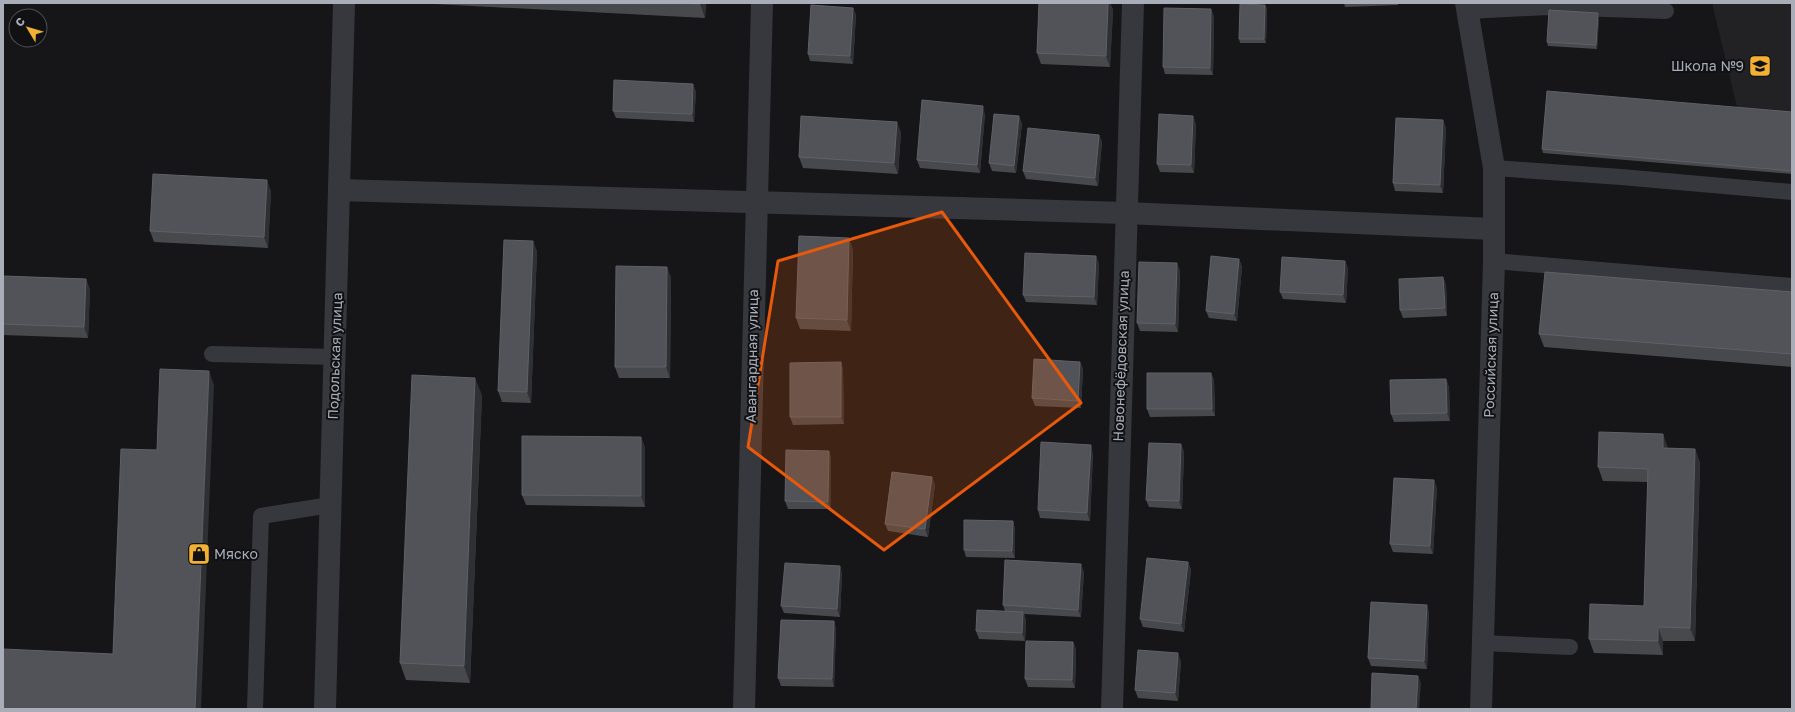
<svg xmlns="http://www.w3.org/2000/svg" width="1795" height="712" viewBox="0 0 1795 712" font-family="'Golos Text',sans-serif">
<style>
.built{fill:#222225}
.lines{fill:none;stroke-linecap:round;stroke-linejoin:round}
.service{stroke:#37383d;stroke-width:16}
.minor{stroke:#37383d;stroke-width:22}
.wall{fill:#47494d}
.shaded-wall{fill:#2f3033}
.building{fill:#525359;stroke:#5f6168}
.marked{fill:#e8590c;fill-opacity:0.2;stroke:#e8590c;stroke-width:3;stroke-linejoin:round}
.labels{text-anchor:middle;stroke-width:4;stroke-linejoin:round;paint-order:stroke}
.poi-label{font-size:14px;fill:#a8adb8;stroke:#111113;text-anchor:end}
.street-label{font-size:14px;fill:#a8adb8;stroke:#111113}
</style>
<rect width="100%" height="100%" fill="#161618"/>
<path class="built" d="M1712,3h80v113l-54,-5z"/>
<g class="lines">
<g class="service">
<path d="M1468,11l79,-4 119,4"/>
<path d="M1494,168l127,9 171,15"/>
<path d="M1494,261l298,25"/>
<path d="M212,354l123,3"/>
<path d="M1483,643l87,4"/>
<path d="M255,709l6,-193 69,-11"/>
</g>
<g class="minor">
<path d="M1466,3l28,165v93l-13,448"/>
<path d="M339,190l786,23 369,16"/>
<path d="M325,709l19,-706"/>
<path d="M744,709l18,-706"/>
<path d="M1112,709l21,-706"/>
</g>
</g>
<g class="wall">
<path d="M415,3h291l-1,15z"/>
<path d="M1039,3h71l3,7 -3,57 -69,-3 -4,-11z"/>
<path d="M1344,3h54v2l-53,2z"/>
<path d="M1265,5l2,4 -1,34h-26l-1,-4z"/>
<path d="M853,8l3,7 -3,49 -43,-3 -2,-7z"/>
<path d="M1211,9l3,8 -1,58 -48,-1 -2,-7z"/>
<path d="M1599,17l-2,32 -49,-3 -1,-4z"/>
<path d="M696,91l-2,31 -78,-4 -3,-7z"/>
<path d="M1792,112v62l-249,-21 -1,-4z"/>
<path d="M985,114l-5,59 -60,-5 -3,-8z"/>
<path d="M1019,116l3,8 -6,49 -24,-2 -3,-8z"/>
<path d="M1196,124l-2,49 -34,-1 -3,-8z"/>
<path d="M1446,127l-3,66 -48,-2 -2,-8z"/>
<path d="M901,132l-3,42 -95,-6 -4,-11z"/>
<path d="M1099,135l3,7 -4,44 -72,-7 -3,-8z"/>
<path d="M271,191l-3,57 -114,-6 -4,-11z"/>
<path d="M853,249l-2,82 -51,-2 -4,-11z"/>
<path d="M537,251l-6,152 -29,-1 -4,-11z"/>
<path d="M1239,259l3,8 -5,54 -28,-3 -3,-7z"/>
<path d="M1345,261l3,8 -2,34 -63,-4 -3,-7z"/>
<path d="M1099,263l-2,42 -71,-3 -3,-7z"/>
<path d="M1180,270l-2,62 -38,-1 -3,-8z"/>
<path d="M3,276l83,3 4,11 -2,48 -85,-3z"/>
<path d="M671,277l-1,101h-51l-4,-11z"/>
<path d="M1443,277l3,8 1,31 -44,2 -3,-8z"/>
<path d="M1792,292v75l-248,-20 -5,-13z"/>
<path d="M841,362l2,8 1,54 -51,1 -3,-8z"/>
<path d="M1080,362l3,7 -2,39 -46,-2 -3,-8z"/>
<path d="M1211,373l3,7 1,36 -65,1 -3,-8z"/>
<path d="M1446,379l3,8 1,34 -56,1 -3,-8z"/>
<path d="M482,395l-12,288 -64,-3 -6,-17z"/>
<path d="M641,437l4,11v59l-119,-2 -4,-10z"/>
<path d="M1181,444l3,8 -2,57 -33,-2 -3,-7z"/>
<path d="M1668,448l27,1 5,14 -5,178h-32v14l-69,-2 -5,-14 55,-33 4,-124 -45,-1 -5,-14z"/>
<path d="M829,451l2,8v50h-43l-3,-8z"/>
<path d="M1093,453l-3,68 -50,-3 -2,-8z"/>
<path d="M932,477l3,8 -7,52 -40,-6 -3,-7z"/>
<path d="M1437,488l-4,66 -40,-2 -3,-8z"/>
<path d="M1013,521l2,8v29l-49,-1 -2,-7z"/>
<path d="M1188,562l3,8 -7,62 -41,-5 -3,-8z"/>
<path d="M840,566l2,8 -2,43 -56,-4 -3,-7z"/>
<path d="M1084,572l-3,45 -57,-3 2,6 -1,21 -46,-2 -3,-8 29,-20 -2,-6z"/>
<path d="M1429,612l-2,57 -56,-3 -3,-8z"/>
<path d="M834,621l2,8 -2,58 -53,-1 -3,-8z"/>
<path d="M1073,642l3,7 -1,39 -47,-1 -3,-8z"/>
<path d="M1181,661l-3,40 -40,-3 -3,-8z"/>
</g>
<g class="shaded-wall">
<path d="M700,3h6l-1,15 -5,-14z"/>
<path d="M1108,3h2l3,7 -3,57 -4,-11z"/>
<path d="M1265,5l2,4 -1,34 -2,-4z"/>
<path d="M853,8l3,7 -3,49 -3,-8z"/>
<path d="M1211,9l3,8 -1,58 -3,-7z"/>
<path d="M1598,13l1,4 -2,32 -1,-4z"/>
<path d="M693,84l3,7 -2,31 -2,-8z"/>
<path d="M983,106l2,8 -5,59 -3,-8z"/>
<path d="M1019,116l3,8 -6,49 -2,-7z"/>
<path d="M1193,116l3,8 -2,49 -3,-8z"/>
<path d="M1443,120l3,7 -3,66 -3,-8z"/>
<path d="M897,122l4,10 -3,42 -4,-11z"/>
<path d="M1099,135l3,7 -4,44 -3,-8z"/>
<path d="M267,180l4,11 -3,57 -4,-11z"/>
<path d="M849,238l4,11 -2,82 -4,-11z"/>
<path d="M533,241l4,10 -6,152 -4,-11z"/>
<path d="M1096,256l3,7 -2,42 -3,-8z"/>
<path d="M1239,259l3,8 -5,54 -3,-7z"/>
<path d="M1345,261l3,8 -2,34 -3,-8z"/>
<path d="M1177,263l3,7 -2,62 -3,-8z"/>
<path d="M667,267l4,10 -1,101 -4,-11z"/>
<path d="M1443,277l3,8 1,31 -2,-8z"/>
<path d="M86,279l4,11 -2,48 -4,-11z"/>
<path d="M841,362l2,8 1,54 -3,-7z"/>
<path d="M1080,362l3,7 -2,39 -3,-7z"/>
<path d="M209,371l5,14 -13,324h-6z"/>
<path d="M1211,373l3,7 1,36 -3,-7z"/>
<path d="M475,378l7,17 -12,288 -6,-17z"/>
<path d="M1446,379l3,8 1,34 -3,-8z"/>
<path d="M1663,434l5,14v14l-5,-14z"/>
<path d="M641,437l4,11v59l-4,-11z"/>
<path d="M1181,444l3,8 -2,57 -3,-8z"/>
<path d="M1091,445l2,8 -3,68 -3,-8z"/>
<path d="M1695,449l5,14 -5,178 -5,-13z"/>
<path d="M829,451l2,8v50l-3,-7z"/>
<path d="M932,477l3,8 -7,52 -3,-8z"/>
<path d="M1434,480l3,8 -4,66 -3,-8z"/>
<path d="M1013,521l2,8v29l-3,-7z"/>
<path d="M1188,562l3,8 -7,62 -3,-8z"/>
<path d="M1081,564l3,8 -3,45 -3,-7z"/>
<path d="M840,566l2,8 -2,43 -3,-8z"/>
<path d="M1427,605l2,7 -2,57 -3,-8z"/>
<path d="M1023,612l3,8 -1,21 -3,-8z"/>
<path d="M834,621l2,8 -2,58 -2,-8z"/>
<path d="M1658,627l5,14v14l-5,-14z"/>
<path d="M1073,642l3,7 -1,39 -3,-8z"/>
<path d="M1178,653l3,8 -3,40 -3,-8z"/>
<path d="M1418,676l3,7 -2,26h-3z"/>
</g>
<g class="building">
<path d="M675,3h25v1z"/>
<path d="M1039,3h69l-2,53 -69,-3z"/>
<path d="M1240,4l25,1 -1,34h-25z"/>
<path d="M811,5l42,3 -3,48 -42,-2z"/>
<path d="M1164,8l47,1 -1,59 -47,-1z"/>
<path d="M1549,10l49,3 -2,32 -49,-3z"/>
<path d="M614,80l79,4 -1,30 -79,-3z"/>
<path d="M1547,91l245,21v59l-250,-22z"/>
<path d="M922,100l61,6 -6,59 -60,-5z"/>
<path d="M994,114l25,2 -5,50 -25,-3z"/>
<path d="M1159,114l34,2 -2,49 -34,-1z"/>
<path d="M801,116l96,6 -3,41 -95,-6z"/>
<path d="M1396,118l47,2 -3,65 -47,-2z"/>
<path d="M1028,128l71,7 -4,43 -72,-7z"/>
<path d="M153,174l114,6 -3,57 -114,-6z"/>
<path d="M799,236l50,2 -2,82 -51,-2z"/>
<path d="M504,240l29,1 -6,151 -29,-1z"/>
<path d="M1025,253l71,3 -2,41 -71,-2z"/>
<path d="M1211,256l28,3 -5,55 -28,-3z"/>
<path d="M1282,257l63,4 -2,34 -63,-3z"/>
<path d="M1139,262l38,1 -2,61 -38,-1z"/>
<path d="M616,266l51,1 -1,100h-51z"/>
<path d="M1545,272l247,20v62l-253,-20z"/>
<path d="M3,276l83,3 -2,48 -81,-3z"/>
<path d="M1443,277l2,31 -45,2 -1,-31z"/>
<path d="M1034,359l46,3 -2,39 -46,-3z"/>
<path d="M841,362v55h-51v-54z"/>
<path d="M160,369l49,2 -14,338h-192v-60l110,5 8,-205 36,1z"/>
<path d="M1147,373h64l1,36h-65z"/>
<path d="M412,375l63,3 -11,288 -64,-3z"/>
<path d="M1446,379l1,34 -56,1 -1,-34z"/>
<path d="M1599,432l64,2v14l32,1 -5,179 -32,-1v14l-69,-2 1,-35 54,2 4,-137 -50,-2z"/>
<path d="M522,436l119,1v59l-119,-1z"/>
<path d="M1041,442l50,3 -4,68 -49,-3z"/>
<path d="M1149,443l32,1 -2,57 -33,-1z"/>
<path d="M786,450l43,1 -1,51 -43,-1z"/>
<path d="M892,472l40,5 -7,52 -40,-5z"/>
<path d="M1394,478l40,2 -4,66 -40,-2z"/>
<path d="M964,520l49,1 -1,30 -48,-1z"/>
<path d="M1147,558l41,4 -7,62 -41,-5z"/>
<path d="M1005,560l76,4 -3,46 -75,-5z"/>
<path d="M785,563l55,3 -3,43 -56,-3z"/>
<path d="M1371,602l56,3 -3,56 -56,-3z"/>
<path d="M977,610l46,2 -1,21 -46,-2z"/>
<path d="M781,620l53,1 -2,58 -54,-1z"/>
<path d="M1026,641l47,1 -1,38 -47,-1z"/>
<path d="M1138,650l40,3 -3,40 -40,-3z"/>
<path d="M1372,673l46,3 -2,33h-45z"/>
</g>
<path class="marked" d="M942,212l139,191 -197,147 -136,-103 30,-186z"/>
<defs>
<g id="school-square" transform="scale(1.15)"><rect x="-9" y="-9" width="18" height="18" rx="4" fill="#f2b134" stroke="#111113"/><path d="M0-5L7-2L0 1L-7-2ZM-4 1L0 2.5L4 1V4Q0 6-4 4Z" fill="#111"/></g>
<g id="shop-square" transform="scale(1.15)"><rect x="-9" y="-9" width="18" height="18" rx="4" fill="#f2b134" stroke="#111113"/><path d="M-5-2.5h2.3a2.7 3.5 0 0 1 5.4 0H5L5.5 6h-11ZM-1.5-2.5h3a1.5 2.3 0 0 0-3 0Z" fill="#111"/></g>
</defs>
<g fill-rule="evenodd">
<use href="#school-square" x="1760" y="66"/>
<use href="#shop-square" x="199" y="554"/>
</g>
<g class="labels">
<g class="poi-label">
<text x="1744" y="71">Школа №9</text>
<text x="214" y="559" text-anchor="start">Мяско</text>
</g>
<g class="street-label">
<text transform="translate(1491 355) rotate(-88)" y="5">Российская улица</text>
<text transform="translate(335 356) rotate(-88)" y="5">Подольская улица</text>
<text transform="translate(752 356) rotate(-89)" y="5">Авангардная улица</text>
<text transform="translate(1121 356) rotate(-88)" y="5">Новонефёдовская улица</text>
</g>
</g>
<rect width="1795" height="712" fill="none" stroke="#a8adb8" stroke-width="8"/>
<g transform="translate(28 28) rotate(308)"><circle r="19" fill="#111113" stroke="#4d4f55"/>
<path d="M0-3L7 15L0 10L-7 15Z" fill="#f2b134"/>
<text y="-6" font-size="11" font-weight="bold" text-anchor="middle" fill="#a8adb8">С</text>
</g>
</svg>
